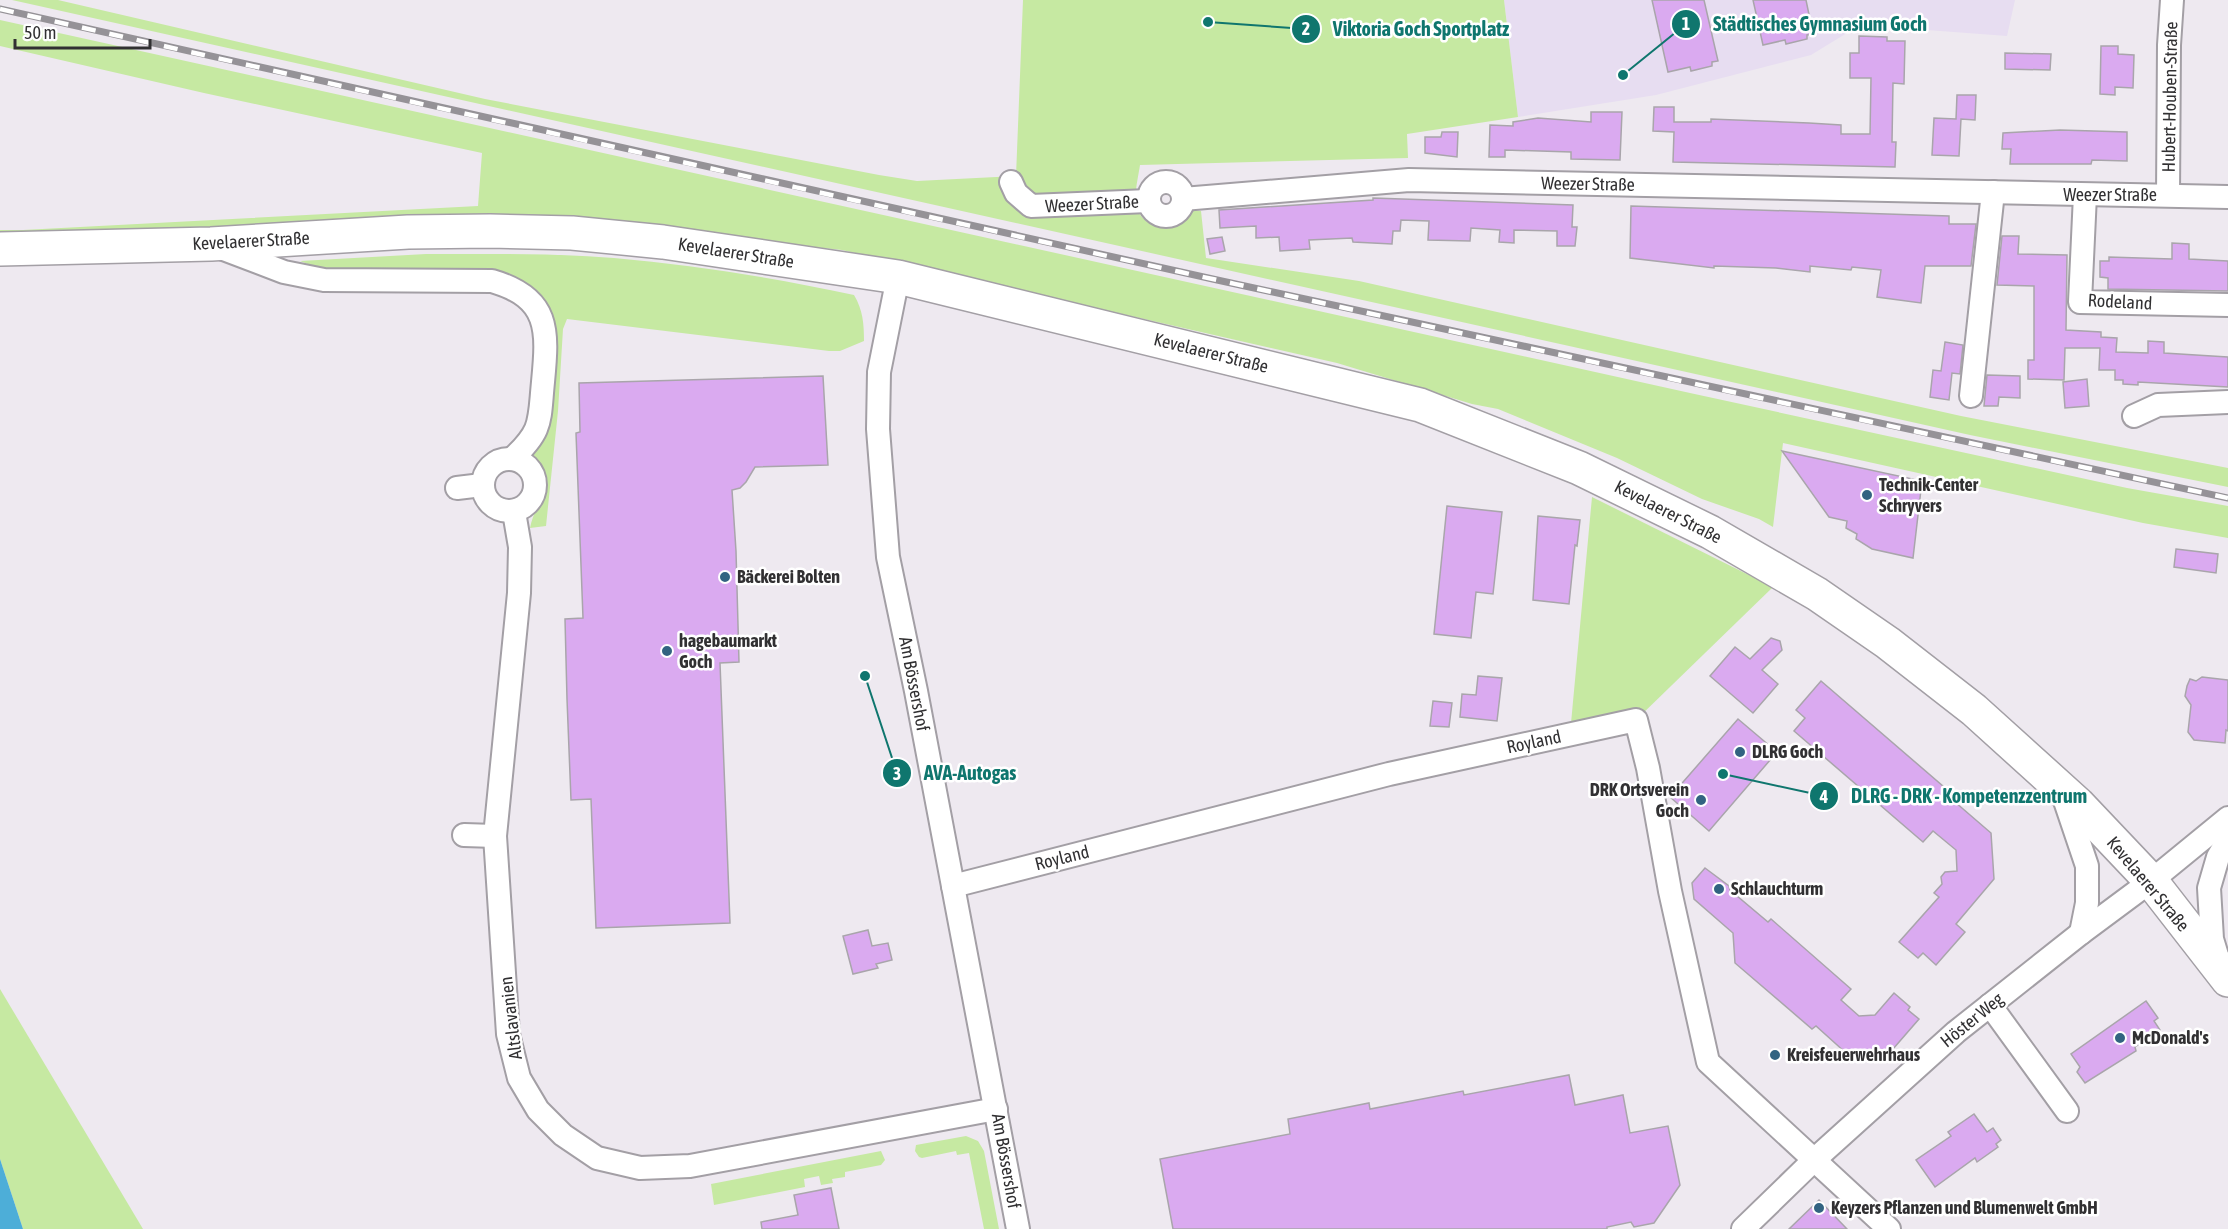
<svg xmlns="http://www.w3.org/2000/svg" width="2228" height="1229" viewBox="0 0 2228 1229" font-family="'Asap Condensed',sans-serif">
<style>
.education{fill:#e7ddf1}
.green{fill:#c6e9a2}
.water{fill:#4daed8}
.building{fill:#daaaf0;stroke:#a9a5ab;stroke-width:1.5}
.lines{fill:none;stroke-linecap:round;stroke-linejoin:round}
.minor-casing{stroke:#a39fa5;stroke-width:26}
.primary-casing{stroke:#a39fa5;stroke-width:36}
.minor{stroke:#fff;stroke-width:22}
.primary{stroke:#fff;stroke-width:33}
.rail-casing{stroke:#959297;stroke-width:7}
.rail{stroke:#fff;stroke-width:4.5;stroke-dasharray:14;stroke-linecap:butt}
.poi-dot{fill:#326381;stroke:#fff;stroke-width:2}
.labels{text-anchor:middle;stroke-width:5;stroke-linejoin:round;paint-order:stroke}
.street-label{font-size:18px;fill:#313032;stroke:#fff}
.poi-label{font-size:18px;font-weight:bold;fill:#313032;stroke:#fff;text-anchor:start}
.leader{fill:none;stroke:#0f766e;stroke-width:2}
.callout-dot{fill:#0f766e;stroke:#fff;stroke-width:2}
.mark-label{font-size:18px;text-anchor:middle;font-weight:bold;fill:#fff}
.callout-label{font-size:20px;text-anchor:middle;font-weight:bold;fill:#0f766e;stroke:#fff;stroke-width:5;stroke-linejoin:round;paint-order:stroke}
</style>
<rect width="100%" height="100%" fill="#eee9f0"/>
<path class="education" d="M1504,0h511l-8,36 -147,-11 -49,30 -155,40 -138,22z"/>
<g class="green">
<path d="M12,0h46l427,99 394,76 38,6 99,-5 7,-176h481l14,117 -111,17 1,24 -268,7c-2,14 -8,35 -1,48 12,20 36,13 47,-3l15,1 5,47 153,23 602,135 267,52v19l-258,-52z"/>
<path d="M0,20l1690,373 437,95 101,18v32l-85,-15 -360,-80 -10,84 -14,-8 -57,-20 -85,-41 -119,-49 -26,-5 -135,-41 -495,-113 -283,-30 -559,19v-9h23l455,-24 4,-53 -278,-60 -204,-47z"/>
<path d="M426,254c62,0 125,-1 188,4 81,7 161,20 240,37 9,15 10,29 10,46l-24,10h-11l-262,-32 -4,10 -5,82 -12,115 -16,2c7,-34 31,-42 -2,-75l14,-13 -10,-150 -191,-20 -28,-4 -13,-5z"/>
<path d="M1592,497l181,90 -137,133 -66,14z"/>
<path d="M0,989l143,240h-120l-23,-70z"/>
<path d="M966,1136l12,5 6,10 15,78h-15l-15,-76 -12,2 -1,-4 -34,7 -3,-1 -4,-6 1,-6z"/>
<path d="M881,1151l4,9 -4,5 -36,7v5l-13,2 1,4 -12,2 -2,-9 -15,3 1,8 -91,18 -3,-21z"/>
</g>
<path class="water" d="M0,1159l23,70h-23z"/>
<g class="building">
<path d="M1652,0h52l14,61 -6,1v4l-21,5 -1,-4 -22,5z"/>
<path d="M1753,0h53l7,34 -6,1v4l-21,5 -1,-4 -22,5z"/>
<path d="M1859,36l28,1v4h18l-1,43 -11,-1 -1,59h4l-1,25 -222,-5 1,-30 -21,-1 1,-24h20v15h37v-3l98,4 32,2v9h29l1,-56h-21v-25h9z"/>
<path d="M2101,46h17v8l16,1 -1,33 -18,-1v8l-15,-1z"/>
<path d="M2005,53l46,1 -1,16 -45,-1z"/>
<path d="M1957,95h19l-1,25 -14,-1 -2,37 -27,-1 2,-37 22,1z"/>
<path d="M1591,112h31l-2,48 -49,-1v-7l-66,-2v7h-16l1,-32 23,1v-4l25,-4 53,4z"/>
<path d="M2060,130l67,2v29l-35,-1 -1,4h-81l1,-15h-9l1,-16z"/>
<path d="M1442,132h16l-1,25 -32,-4v-16h16z"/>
<path d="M1373,198l200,7 -1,22h5l-2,19h-18v-15l-43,-1v13l-15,-1 1,-12 -29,-2 -1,13 -42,-1 1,-19 -28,-1 -1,11h-7l-1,13 -39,-2 -1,-4 -43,2 1,9 -30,2 -1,-14 -23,1v-12l-36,2 -1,-18 154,-10z"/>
<path d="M1631,206l318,10v8h27l-5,42h-46l-4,37 -44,-6 4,-27 -29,-3 -1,3 -41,-4v6l-34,-4 -62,-2v2l-84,-10z"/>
<path d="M2002,236h17l-1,18 49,1 -1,75 35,2v5l16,1 -1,14 32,1v-12l16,1v11l64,4v30l-90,-5v3l-15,-1v-4h-8v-10h-16l1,-22h-35l-1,32 -36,-1v-19h6v-74l-37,-1z"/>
<path d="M1222,237l3,14 -15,3 -3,-15z"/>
<path d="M2172,243l17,1v15l39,2v30l-120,-2v-11l-8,-1v-16h9v-4l63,2z"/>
<path d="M1945,342l18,3 -3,29 -8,-1 -3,27 -19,-3 3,-27 8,1z"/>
<path d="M1987,375l33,1v22l-21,-1 -1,9h-14z"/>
<path d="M823,376l5,89 -73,2 -9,15 -6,6 -8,2 4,61 3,111 -19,1 10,260 -134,5 -5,-129 -20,1 -4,-101 -2,-80 18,-1 -7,-185 4,-1 -1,-49z"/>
<path d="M2087,379l2,27 -24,2 -2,-26z"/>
<path d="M1782,451l140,30 -9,77 -41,-9 -16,-10 1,-5 -11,-6 1,-7 -18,-4z"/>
<path d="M1447,506l55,6 -9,82 -17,-2 -5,46 -37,-4z"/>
<path d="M1538,516l42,4 -3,26 -2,-1 -6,59 -36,-4z"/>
<path d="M2176,549l42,5 -2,19 -42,-6z"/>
<path d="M1771,638l9,3 2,9 -20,20 16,14 -25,29 -43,-37 25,-29 15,12z"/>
<path d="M1478,676l24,2 -5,43 -37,-4 2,-23 14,1z"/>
<path d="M2202,677l26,3v51l-2,-1 -1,13 -31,-3 -6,-8 3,-27 -6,-9 2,-10 3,-7 6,2z"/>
<path d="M1821,681l137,118 -3,3 36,31 3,46 -38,45 9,8 -29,33 -13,-12 -5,5 -19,-16 40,-45 -5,-4 8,-9 -1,-7 4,-5 12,-1 -1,-21 -23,-19 -10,11 -129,-111 11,-13 -9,-8z"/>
<path d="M1433,701l19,2 -3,24 -19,-1z"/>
<path d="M1738,719l39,33 -68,79 -39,-34z"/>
<path d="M1705,868l24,18 1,4 38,32 3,-3 80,70 -10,11 18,16 16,-1 19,-22 16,14 -2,3 11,9 -26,30 -47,4 -30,-27 -4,3 -77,-66 -2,-30 -39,-34 -2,-16z"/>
<path d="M868,930l4,16 16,-3 4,17 -16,4 2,4 -25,6 -10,-38z"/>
<path d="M2146,1001l12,17 -4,3 6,9 -25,17 1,4 -51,32 -8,-11 3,-5 -9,-13z"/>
<path d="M1569,1075l6,30 48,-10 7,38 38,-7 12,59 -26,38 -20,4 -3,-5 -24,5v2h-434l-13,-70 130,-25 -2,-15 81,-16 1,6 93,-18 1,4z"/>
<path d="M1974,1114l13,18 6,-4 8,12 -5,4 2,3 -21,15 -2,-4 -40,29 -19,-27 35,-24 -3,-4z"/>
<path d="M831,1188l8,41h-77l-1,-7 37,-7 -4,-20z"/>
<path d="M1819,1200l28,29h-58z"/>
</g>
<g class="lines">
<g class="minor-casing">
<g id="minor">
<circle cx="1166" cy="199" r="17"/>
<path d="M1011,182l5,11 15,13 117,-5"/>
<path d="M2085,195l-5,107 148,3"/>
<path d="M2168,195l1,-150 3,-45"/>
<path d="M1183,199l226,-19 819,17"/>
<path d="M221,248l63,24 40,8 168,1c58,17 56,49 51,101 -4,40 0,48 -31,77"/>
<path d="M898,277l-19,95 -1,57 10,128 28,134 102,538"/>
<path d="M1971,396l22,-204"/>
<path d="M2134,416l24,-11 70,-3"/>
<circle cx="509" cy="485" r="26"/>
<path d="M457,488l25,-3"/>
<path d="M514,512l6,35 -1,46 -24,243 13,198 11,44 19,32 25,25 34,23 43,10 50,-2 306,-57"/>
<path d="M2063,795l24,71v37l-6,30"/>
<path d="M464,835l31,1"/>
<path d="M953,886l436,-112 247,-54 12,48 22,123 38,171 181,167"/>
<path d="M2219,962l-7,-23 -3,-51 9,-31 10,-17"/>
<path d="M1990,1005l77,106"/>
<path d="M1743,1229l71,-69 142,-128 125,-99 70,-52 77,-63"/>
</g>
</g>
<g class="primary-casing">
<path id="primary" d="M0,249l211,-5 197,-12 82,-1 82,2 91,9 235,35 522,128 159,63 131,64 107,62 71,49 86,67 104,94 73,77 77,99"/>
</g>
<use href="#minor" class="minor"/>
<use href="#primary" class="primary"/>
<g class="rail-casing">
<path id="rail" d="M0,9c742,168 1484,331 2228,489"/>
</g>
<use href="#rail" class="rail"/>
</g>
<g class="poi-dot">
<circle cx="1867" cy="495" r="6"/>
<circle cx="725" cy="577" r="6"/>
<circle cx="667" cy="651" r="6"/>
<circle cx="1740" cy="752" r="6"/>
<circle cx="1701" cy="800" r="6"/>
<circle cx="1719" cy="889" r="6"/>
<circle cx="2120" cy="1038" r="6"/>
<circle cx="1775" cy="1055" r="6"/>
<circle cx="1819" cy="1208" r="6"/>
</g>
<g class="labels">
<g class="street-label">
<text transform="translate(2170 97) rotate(-89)" y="6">Hubert-Houben-Straße</text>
<text transform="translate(1588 184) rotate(1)" y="6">Weezer Straße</text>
<text x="2110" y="201">Weezer Straße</text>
<text transform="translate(1092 204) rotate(-3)" y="6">Weezer Straße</text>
<text transform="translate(251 241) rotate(-3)" y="6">Kevelaerer Straße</text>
<text transform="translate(736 253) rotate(9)" y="6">Kevelaerer Straße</text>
<text transform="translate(2120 302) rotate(3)" y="6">Rodeland</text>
<text transform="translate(1211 353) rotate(14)" y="6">Kevelaerer Straße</text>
<text transform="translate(1668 512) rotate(27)" y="6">Kevelaerer Straße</text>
<text transform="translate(914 684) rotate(79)" y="6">Am Bössershof</text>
<text transform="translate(1534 742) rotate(-12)" y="6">Royland</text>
<text transform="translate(1062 858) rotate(-14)" y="6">Royland</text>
<text transform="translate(2148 884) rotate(50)" y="6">Kevelaerer Straße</text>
<text transform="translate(511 1018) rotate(-97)" y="6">Altslavanien</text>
<text transform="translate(1972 1020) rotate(-39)" y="6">Höster Weg</text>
<text transform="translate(1006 1161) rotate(80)" y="6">Am Bössershof</text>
</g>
<g class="poi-label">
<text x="1879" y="491">Technik-Center<tspan x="1879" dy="21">Schryvers</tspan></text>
<text x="737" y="583">Bäckerei Bolten</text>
<text x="679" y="647">hagebaumarkt<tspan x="679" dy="21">Goch</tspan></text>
<text x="1752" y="758">DLRG Goch</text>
<text x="1689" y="796" text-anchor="end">DRK Ortsverein<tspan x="1689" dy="21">Goch</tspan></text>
<text x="1731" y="895">Schlauchturm</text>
<text x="2132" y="1044">McDonald's</text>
<text x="1787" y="1061">Kreisfeuerwehrhaus</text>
<text x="1831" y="1214">Keyzers Pflanzen und Blumenwelt GmbH</text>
</g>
</g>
<path class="leader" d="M1623 75L1686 24M1208 22L1306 29M865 676L897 773M1723 774L1824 796"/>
<g class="callout-dot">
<circle cx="1623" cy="75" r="6"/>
<circle cx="1208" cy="22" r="6"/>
<circle cx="865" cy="676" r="6"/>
<circle cx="1723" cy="774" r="6"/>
<circle cx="1686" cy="24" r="15"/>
<circle cx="1306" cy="29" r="15"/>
<circle cx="897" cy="773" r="15"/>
<circle cx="1824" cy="796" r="15"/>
</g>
<g class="mark-label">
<text x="1686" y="30">1</text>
<text x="1306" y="35">2</text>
<text x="897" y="780">3</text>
<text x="1824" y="803">4</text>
</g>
<g class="callout-label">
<text x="1820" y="31">Städtisches Gymnasium Goch</text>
<text x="1421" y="36">Viktoria Goch Sportplatz</text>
<text x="970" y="780">AVA-Autogas</text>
<text x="1969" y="803">DLRG - DRK - Kompetenzzentrum</text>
</g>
<path d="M15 39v9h135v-9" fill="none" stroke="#313032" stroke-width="3"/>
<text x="24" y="39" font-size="18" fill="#313032" stroke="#ffffff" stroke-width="4.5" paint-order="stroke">50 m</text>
</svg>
